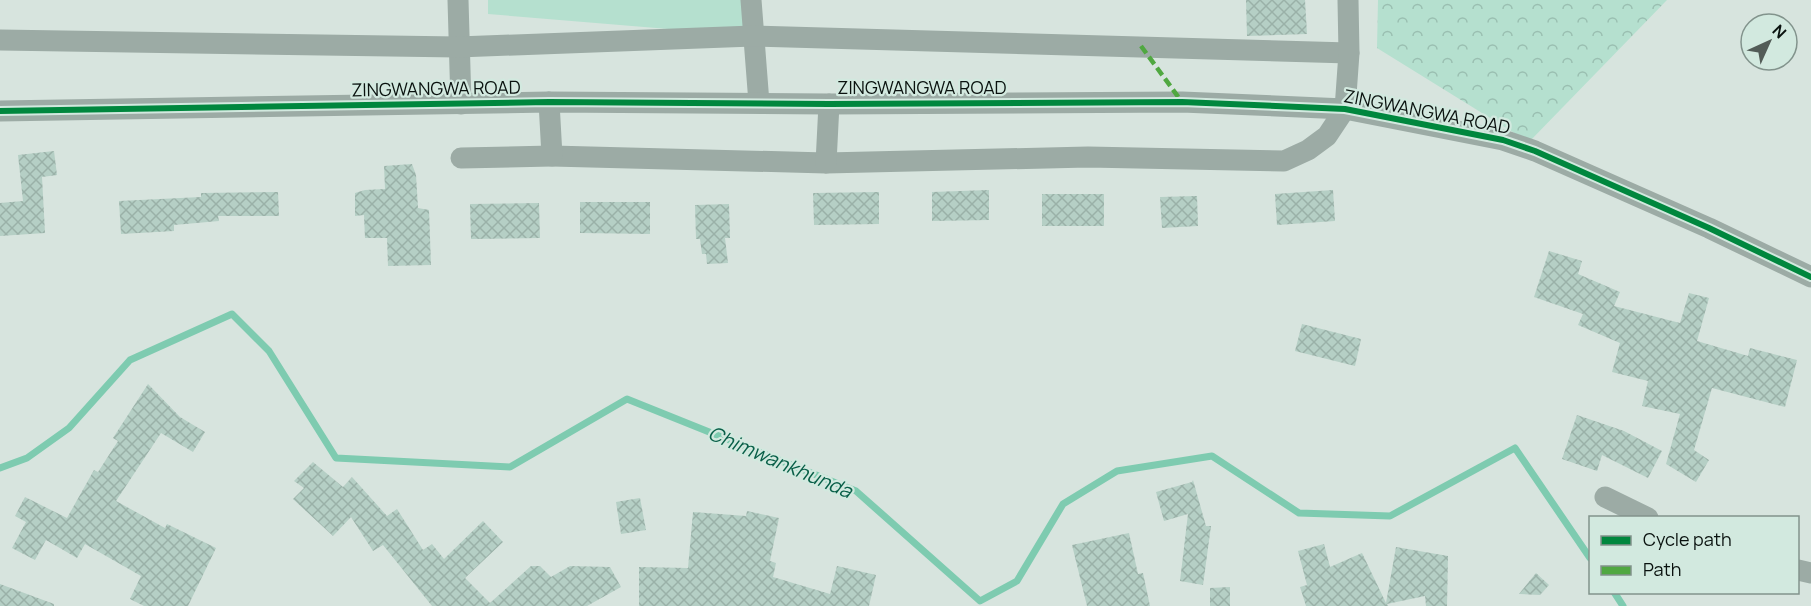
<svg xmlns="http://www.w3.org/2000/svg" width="1811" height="606" viewBox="0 0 1811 606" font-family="Manrope,sans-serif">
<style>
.green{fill:#b5e0cf}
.forest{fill:url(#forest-crowns)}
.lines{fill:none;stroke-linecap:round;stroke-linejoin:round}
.stream{stroke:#7ecbb0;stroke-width:7}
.building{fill:url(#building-cross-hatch)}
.minor{stroke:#9caba5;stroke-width:21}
.quiet{stroke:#50a841;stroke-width:4.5;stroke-dasharray:9 4.5;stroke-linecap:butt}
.cycleway-casing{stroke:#d2e9df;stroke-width:10}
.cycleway{stroke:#00873e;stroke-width:6}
.labels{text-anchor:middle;stroke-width:4.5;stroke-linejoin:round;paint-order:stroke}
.street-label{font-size:18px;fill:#0a120f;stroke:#d2e9df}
.water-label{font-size:20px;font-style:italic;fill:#095f48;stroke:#d2e9df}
</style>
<defs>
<pattern id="forest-crowns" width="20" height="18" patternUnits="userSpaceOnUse" patternTransform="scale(1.5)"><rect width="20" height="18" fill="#b5e0cf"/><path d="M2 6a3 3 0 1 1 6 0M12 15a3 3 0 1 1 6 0" fill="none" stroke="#9abfb1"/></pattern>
<pattern id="building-cross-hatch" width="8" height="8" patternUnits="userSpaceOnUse" patternTransform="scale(1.5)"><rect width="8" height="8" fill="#b5cfc5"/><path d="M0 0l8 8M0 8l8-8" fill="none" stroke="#9ab1a8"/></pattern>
</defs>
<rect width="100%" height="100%" fill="#d7e4de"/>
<path class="green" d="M488,0h266l-1,36 -265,-22z"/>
<path class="forest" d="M1378,0h289l-138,142 -152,-94z"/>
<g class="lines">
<g class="stream">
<path d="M0,468l27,-10 42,-30 61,-68 102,-46 37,37 67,107 174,9 117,-68 229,92 124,110 37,-20 46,-77 54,-33 95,-15 87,57 91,3 125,-68 75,110"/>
<path d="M1614,592l9,14"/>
</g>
</g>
<g class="building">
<path d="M1246,0h59l2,34 -60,2z"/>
<path d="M54,151l3,24 -15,2 3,56 -45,3v-33l23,-2 -5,-46z"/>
<path d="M412,164l4,11 2,33 11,2 2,55 -43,1 -1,-28h-22l-1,-23 -9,1v-23l10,-3 20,-1 -1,-23z"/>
<path d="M989,190v30l-57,1v-29z"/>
<path d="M1333,190l2,31 -58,4 -2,-31z"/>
<path d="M278,192l1,24h-61l1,5 -45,4v6l-53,3 -2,-33 82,-4v-4z"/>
<path d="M879,192v32l-65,1 -1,-32z"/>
<rect x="1042" y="194" width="62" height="32"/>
<path d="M1197,196l1,30 -36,2 -2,-31z"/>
<path d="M580,202h70v32l-70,-1z"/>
<path d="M539,203l1,35 -69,1 -1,-35z"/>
<path d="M729,204l1,34h-5l3,25 -21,1 -1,-10h-4l-2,-15h-4l-1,-34z"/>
<path d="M1549,251l33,10 -4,13 42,18 -6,14 66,17 9,-30 20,5 -12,43 51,15 2,-8 47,12 -12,47 -73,-19 -18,62 15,10 -13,22 -30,-18 14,-50 -38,-8 6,-25 -36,-9 8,-29 -42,-18 5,-11 -49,-17z"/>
<path d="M1302,324l59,15 -6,27 -60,-15z"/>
<path d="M148,384l32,33 25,15 -12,20 -32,-19 -45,68 49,27 2,-4 49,24 -28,58h-44l-14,-7 11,-23 -56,-32 -8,14 -31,-18 -11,20 -23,-12 14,-26 -11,-6 10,-19 42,21 27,-48 4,2 20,-31 -5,-3z"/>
<path d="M1577,415l47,16 38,20 -14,27 -46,-23 -5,16 -35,-12z"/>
<path d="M313,462l30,25 9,-10 35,39 10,-7 26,41 9,-6 12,15 39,-38 20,21 -38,36 25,25 41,-37h9l11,11 19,-11 40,1 11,20 -34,19h-155l-49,-61 -10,6 -22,-34 -18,19 -40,-37 11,-11 -10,-7z"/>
<path d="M1193,480l13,46h5l-8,59 -23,-4 8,-67 -24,7 -8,-29 36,-10z"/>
<path d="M640,498l6,32 -25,4 -5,-32z"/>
<path d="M747,511l32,7 -9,43 6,2 -3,14 57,17 7,-28 39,9 -7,31h-230v-39l49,1 5,-56 53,4z"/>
<path d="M1129,533l9,41 5,-1 7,33h-63l-15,-61z"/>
<path d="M1324,544l6,23 32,-14 24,50 10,-56 52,9 -1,50h-21l-1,-10 -38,8 1,2h-82l-6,-19 7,-2 -9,-34z"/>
<path d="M1536,573l13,12 -9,10 -21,-1z"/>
<path d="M0,584l54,20v2h-54z"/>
<path d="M1230,587v19h-20v-18z"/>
</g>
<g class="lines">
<g class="minor">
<path d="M458,0l3,104"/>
<path d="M751,0l8,103"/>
<path d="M0,40l458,7 295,-11 596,17"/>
<path d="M0,111l549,-9 280,2 353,-2 163,7 158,31 32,11 174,77 102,49"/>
<path d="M552,156l274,7 262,-6 196,4 24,-11 19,-14 18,-27 4,-56 -1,-53"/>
<path d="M461,158l91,-2 -3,-54"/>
<path d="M826,163l3,-59"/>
<path d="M1605,497l43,21"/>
<path d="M1798,570l13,3"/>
</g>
<path class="quiet" d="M1141,46l41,56"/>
<g class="cycleway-casing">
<path id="cycleway" d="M0,111l549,-9 280,2 353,-2 163,7 158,31 32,11 174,77 102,49"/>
</g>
<use href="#cycleway" class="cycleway"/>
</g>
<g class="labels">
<g class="street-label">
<text x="922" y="94">ZINGWANGWA ROAD</text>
<text transform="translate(436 89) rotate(-1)" y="6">ZINGWANGWA ROAD</text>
<text transform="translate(1427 112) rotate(11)" y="6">ZINGWANGWA ROAD</text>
</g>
<g class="water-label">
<text transform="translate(780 462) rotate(23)" y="7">Chimwankhunda</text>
</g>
</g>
<rect x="1589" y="516" width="210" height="78" fill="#d2e9df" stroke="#82938c" stroke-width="1.5"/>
<rect x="1601" y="536" width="30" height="9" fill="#00873e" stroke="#82938c" stroke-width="1.5"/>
<text x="1643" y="546" font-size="18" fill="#0a120f">Cycle path</text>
<rect x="1601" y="566" width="30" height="9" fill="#50a841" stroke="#82938c" stroke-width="1.5"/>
<text x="1643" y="576" font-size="18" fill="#0a120f">Path</text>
<g transform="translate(1769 42) rotate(45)"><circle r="28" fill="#d2e9df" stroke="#82938c" stroke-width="1.5"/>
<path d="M0-4.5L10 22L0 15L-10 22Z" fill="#525c57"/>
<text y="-9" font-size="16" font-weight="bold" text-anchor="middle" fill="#0a120f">N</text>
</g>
</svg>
